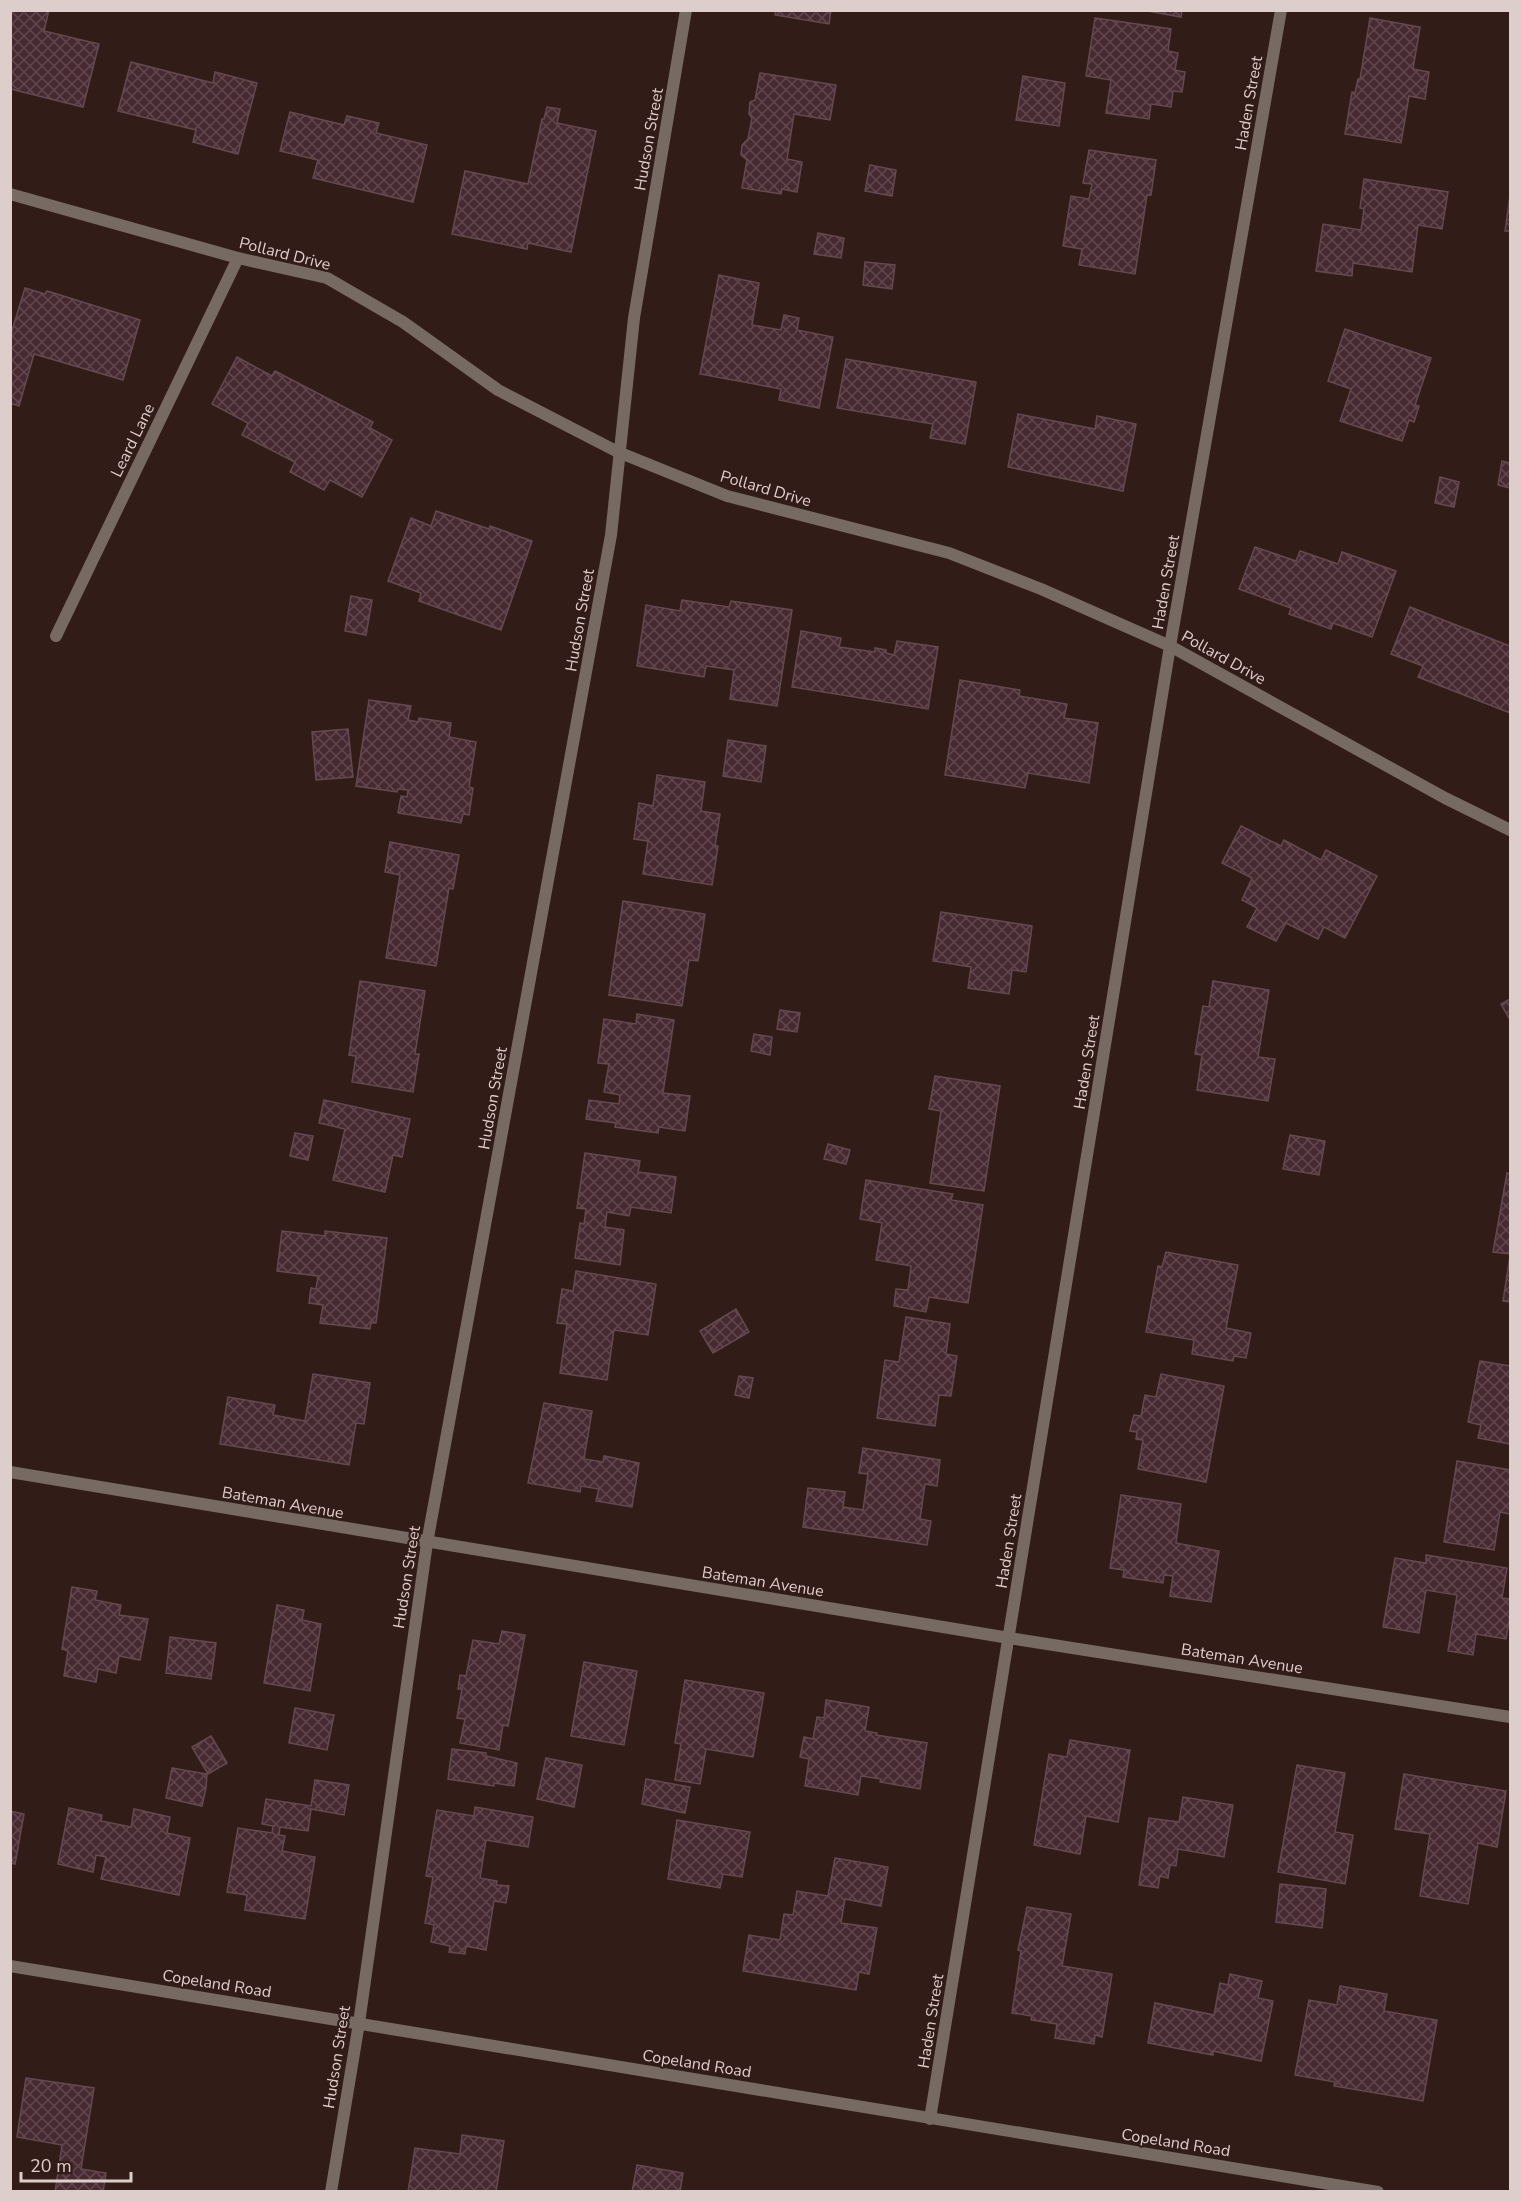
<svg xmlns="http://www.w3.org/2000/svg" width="1521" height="2202" viewBox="0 0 1521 2202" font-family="'Nunito Sans',sans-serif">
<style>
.building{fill:url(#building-cross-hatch);stroke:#644a50;stroke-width:1.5}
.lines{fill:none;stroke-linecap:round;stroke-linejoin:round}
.minor{stroke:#766a62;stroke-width:12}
.tertiary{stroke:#766a62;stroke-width:12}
.labels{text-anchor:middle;stroke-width:4.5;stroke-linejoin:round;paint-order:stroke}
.street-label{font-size:16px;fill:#dececb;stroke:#321c18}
</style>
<defs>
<pattern id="building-cross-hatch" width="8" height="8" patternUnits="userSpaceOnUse" patternTransform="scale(1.5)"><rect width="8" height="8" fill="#472a31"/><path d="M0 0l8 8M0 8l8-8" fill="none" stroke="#61484e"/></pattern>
</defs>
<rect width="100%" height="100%" fill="#321c18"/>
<g class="building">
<path d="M10,10h39l-5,21 55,13 -16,63 -73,-18z"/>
<path d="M776,10h55l-2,14 -54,-9z"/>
<path d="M1142,10h40l-1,7z"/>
<path d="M1095,18l76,11 -3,22 10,2 -3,17 10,2 -3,20 -9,-1 -2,16 -20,-3 -2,15 -43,-6 5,-33 -25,-4z"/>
<path d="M1370,18l50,9 -7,42 16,3 -4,27 -16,-3 -8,47 -56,-9 7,-42 3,1 3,-14h2z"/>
<path d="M131,62l82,21 2,-11 42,11 -19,71 -45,-12 3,-12 -78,-19z"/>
<path d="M760,73l76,12 -6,35 -36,-6 -7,45 15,3 -5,30 -15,-3 -1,5 -39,-6 5,-28 -6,-5 1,-10 6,-6 4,-21 -3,-4 1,-12 5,-2z"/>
<path d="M1023,76l42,7 -6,43 -43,-6z"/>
<path d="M547,107l13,2 -3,14 39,8 -25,121 -43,-9 -1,6 -75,-15 13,-63 63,13 14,-65h2z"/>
<path d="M290,112l54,13 3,-9 32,7 -3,10 51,12 -14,57 -100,-24 5,-18 -38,-9z"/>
<path d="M1089,150l67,10 -5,35h-4l-12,79 -56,-9 3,-16 -19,-3 8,-50 18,3 3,-15 -9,-1z"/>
<path d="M870,165l26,5 -4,26 -27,-5z"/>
<path d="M1364,179l84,13 -6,37 -24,-4 -6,47 -59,-9 -1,13 -36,-5 7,-47 38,6 3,-21 -4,-1z"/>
<path d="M1510,196v35h-5z"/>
<path d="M818,233l26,5 -3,20 -27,-4z"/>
<path d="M865,262l30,3 -3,24 -29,-4z"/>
<path d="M719,275l40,8 -7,42 29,5 3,-15 15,3 -2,12 36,7 -14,71 -40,-8 2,-11 -81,-15z"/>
<path d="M25,288l20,6 2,-3 93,29 -17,60 -89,-26 -15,52 -9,-3v-66z"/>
<path d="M1345,329l86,29 -16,47 4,1 -5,16 -5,-2 -7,21 -62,-20 11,-32 -23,-8z"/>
<path d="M237,357l35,19 3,-5 98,51 -3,6 22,12 -30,57 -32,-17 -6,10 -34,-18 5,-10 -53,-27 6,-12 -36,-19z"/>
<path d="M846,359l130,23 -11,62 -35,-6 3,-14 -96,-16z"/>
<path d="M1018,414l77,15 2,-13 39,8 -13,67 -115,-24z"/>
<path d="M1502,461l8,2v25l-12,-3z"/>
<path d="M1440,477l19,5 -5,25 -19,-4z"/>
<path d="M436,511l53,18 1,-3 42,15 -31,89 -82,-29 2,-8 -33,-12 23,-63 20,8z"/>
<path d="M1255,547l41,14 4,-10 38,13 4,-12 54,19 -24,66 -39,-14 -2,6 -42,-15 2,-6 -52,-19z"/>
<path d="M351,596l21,4 -6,35 -21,-4z"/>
<path d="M682,600l47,7 2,-6 61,9 -15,96 -47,-7 4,-29 -28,-4 -2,11 -67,-11 9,-61 34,6z"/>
<path d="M1410,607l100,39v67l-92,-36 5,-11 -32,-12z"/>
<path d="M801,631l40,7 -2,9 36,5v-4l11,2v3l8,2 3,-14 41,6 -10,62 -136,-22z"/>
<path d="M960,680l60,10 -1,6 48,8 -3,14 34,5 -9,60 -61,-10 -3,15 -80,-13z"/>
<path d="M369,700l42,6 -3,14 10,2 1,-4 32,5 -2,14 27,5 -7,45 4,1 -4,27 -6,-1 -2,9 -63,-10 3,-17 6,1 1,-7 -10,-1 -1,3 -41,-6z"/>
<path d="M348,729l5,48 -37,3 -4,-48z"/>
<path d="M728,740l38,6 -5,36 -38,-6z"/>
<path d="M657,775l48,7 -4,29 19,3 -5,32h3l-6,39 -69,-11 5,-33 -14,-2 5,-36 14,3z"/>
<path d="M1241,826l40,20 3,-6 37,20 5,-10 51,26 -32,62 -21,-11 -6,12 -32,-16 -10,18 -29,-14 10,-19 -15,-8 10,-22 -30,-15z"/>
<path d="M390,842l69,13 -6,34 -4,-1 -13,78 -50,-8 14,-83 -15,-3z"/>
<path d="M623,901l82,13 -7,47 -9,-1 -7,46 -73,-11z"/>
<path d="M941,912l91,14 -6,46 -14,-2 -3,24 -41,-6 3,-21 -38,-6z"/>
<path d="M360,981l65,10 -10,63h4l-6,38 -61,-10 4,-26 -7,-1z"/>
<path d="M1213,981l56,9 -11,67 17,2 -7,42 -71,-11 5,-35 -7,-1 8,-48 6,1z"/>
<path d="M1510,999v21l-9,-16z"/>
<path d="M780,1010l20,3 -3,19 -20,-3z"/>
<path d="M637,1014l37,6 -11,73 27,3 -5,35 -26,-4 -1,6 -43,-6 1,-4 -30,-4 3,-19 30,4 1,-9 -16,-3 5,-28 -11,-1 6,-44 32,5z"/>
<path d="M754,1034l18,3 -2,18 -19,-4z"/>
<path d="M935,1076l65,10 -16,105 -54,-8 11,-72 -12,-2z"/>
<path d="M324,1100l86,19 -8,38 -9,-2 -8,37 -52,-12 12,-51 -26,-6z"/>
<path d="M295,1133l18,3 -5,24 -18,-4z"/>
<path d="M1290,1135l35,6 -6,34 -36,-6z"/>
<path d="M828,1144l22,6 -4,14 -22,-5z"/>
<path d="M585,1153l55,8 -2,11 38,5 -5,36 -40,-6 -2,9 -22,-4 -2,15 19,3 -4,35 -45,-7 5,-35 4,1 2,-15 -9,-1z"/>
<path d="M1507,1173l3,1v80l-17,-2z"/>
<path d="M866,1180l87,14 -2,6 32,5 -15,98 -39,-6 -3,15 -32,-6 2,-17 12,1 3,-24 -35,-6 6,-37 -22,-4z"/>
<path d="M282,1231l43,5v-5l62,7 -11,85h-5l-1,6 -50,-6 3,-18 -14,-2 2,-15 5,1 2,-13 -41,-5z"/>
<path d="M1166,1252l72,13 -12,63 25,5 -5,25 -12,-2 -1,5 -41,-7 2,-14 -48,-8 12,-66 4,1z"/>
<path d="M1510,1256v46l-7,-1z"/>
<path d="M576,1271l80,13 -8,51 -34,-5 -7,50 -47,-7 7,-49 -10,-1 5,-34 11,2z"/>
<path d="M736,1309l13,23 -36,21 -13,-22z"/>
<path d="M906,1317l44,7 -4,30 11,2 -6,40 -12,-1 -4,31 -58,-8 8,-58 14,2z"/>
<path d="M1480,1361l30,5v78l-32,-6 3,-13 -13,-3z"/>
<path d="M313,1374l57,9 -6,41 -8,-1 -7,42 -129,-21 8,-47 47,8 -2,10 32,6z"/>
<path d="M1161,1374l63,12 -18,96 -68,-13 5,-29 -7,-1 1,-7 -7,-1 2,-9 2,-7 7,1 4,-21 11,2z"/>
<path d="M739,1376l14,2 -4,20 -14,-3z"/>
<path d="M544,1403l48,8 -8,48 19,3 1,-6 35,7 -7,44 -36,-6 3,-12 -18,-3 -1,6 -52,-9z"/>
<path d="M863,1448l77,12 -3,26 -12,-2 -5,35 11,2 -4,24 -124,-18 5,-39 37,4 -2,15 20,3 5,-36 -9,-1z"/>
<path d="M1457,1461l53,9v44l-10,-2 -6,38 -50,-8z"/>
<path d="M1121,1495l60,9 -5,39 43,8 -8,51 -41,-6 3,-20 -9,-1 -1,8 -40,-6 1,-7 -14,-2z"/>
<path d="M1426,1555l81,13 -5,30 8,1v16l-4,24 -30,-5 -3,21 -25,-4 9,-56 -31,-5 -7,43 -36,-6 12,-69 31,5z"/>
<path d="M72,1587l25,4 -2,9 26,5 -2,10 29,4 -8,41 -21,-4 -3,17 -18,-4 -2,13 -32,-6 4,-25 -6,-2z"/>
<path d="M277,1605l27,5 -2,10 19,4 -11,67 -46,-8z"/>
<path d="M502,1631l23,4 -17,91 -5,-1 -4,25 -39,-7 5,-24 -8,-1 5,-29h-4l2,-14 6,1 7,-36 26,4z"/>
<path d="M170,1637l46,6 -5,36 -45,-6z"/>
<path d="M584,1662l53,9 -13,74 -53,-9z"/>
<path d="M685,1680l79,13 -11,64 -47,-8 -6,35 -25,-4 6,-36 -6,-1z"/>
<path d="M826,1700l43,7 -4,24 12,2 -1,2 51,8 -7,46 -40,-7 1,-3 -20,-3 -3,19 -53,-9 4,-27 -9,-2 4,-20 9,2 4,-22 7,1z"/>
<path d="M295,1708l39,7 -7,35 -38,-7z"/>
<path d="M211,1736l16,27 -19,11 -16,-27z"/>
<path d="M1070,1740l60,10 -12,72 -32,-6 -6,38 -46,-9 15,-91 18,3z"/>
<path d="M452,1749l34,4v3l31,7 -3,23 -20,-3v3l-46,-7z"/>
<path d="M546,1758l36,7 -8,42 -37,-8z"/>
<path d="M1297,1765l48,8 -10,59 18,3 -8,49 -67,-12z"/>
<path d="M172,1768l35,6 -1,14 -4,18 -36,-8z"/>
<path d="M1404,1774l102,17 -9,56 -19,-4 -10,61 -48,-8 10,-62 -35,-5z"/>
<path d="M646,1779l44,8 -5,26 -43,-9z"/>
<path d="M315,1780l34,5 -5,30 -33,-6 -3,22 -28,-4 -1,8 6,1 -3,15 33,6 -10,62 -60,-9 2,-15 -20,-3 11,-64 34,5 1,-7 -11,-2 4,-25 45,7z"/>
<path d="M1183,1797l50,8 -9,52 -46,-8 -2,17 -6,-1 -2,13 -8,-2 -2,12 -19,-3 10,-67 30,4z"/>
<path d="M475,1807l58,10 -5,30 -42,-7 -6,38 17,3 -1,4 13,1 -3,17 -12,-2 -8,49 -20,-4 -1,8 -16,-2 1,-6 -19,-4 3,-17 -9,-2 8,-46 -7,-1 11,-66 37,6z"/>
<path d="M69,1808l33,7 -1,6 30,6 3,-18 36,8 -3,16 23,5 -11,57 -78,-16 5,-22 -10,-2 -3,17 -35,-8z"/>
<path d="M10,1811l14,3 -9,50 -5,-1z"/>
<path d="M677,1820l73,12 -8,45 -19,-3 -3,14 -52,-9z"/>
<path d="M835,1858l53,9 -7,39 -36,-7 -4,24 36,5 -8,46 -10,-2 -3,18 -113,-19 6,-36 31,5 4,-26 9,1 4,-24 31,5z"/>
<path d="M1280,1884l46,5 -4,39 -46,-6z"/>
<path d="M1027,1907l44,7 -9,52 50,8 -10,63 -7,-2 -1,9 -39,-6 2,-14 -26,-4 1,-4 -20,-3 9,-62 -3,-1z"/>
<path d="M1230,1974l32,7 -4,17 15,3 -12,60 -48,-10v4l-65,-12 7,-40 59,12 6,-32 8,2z"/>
<path d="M1340,1986l47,8 -3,17 53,9 -14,81 -89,-15 1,-4 -40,-7 14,-75 28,5z"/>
<path d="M26,2078l68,10 -13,81 25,4 -3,19h-48l7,-47 -45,-8z"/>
<path d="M462,2135l42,6 -8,51h-88l7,-44 45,6z"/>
<path d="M637,2165l46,8 -3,19h-48z"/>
</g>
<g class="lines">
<g class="minor">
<path d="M10,194l228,64 89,20 76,44 95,68 120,62 109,44 222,57 92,36 129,57 275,152 65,32"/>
<path d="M56,636l182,-378"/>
<path d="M10,1472l999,166 501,79"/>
<path d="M930,2119l240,-1473 111,-636"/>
<path d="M331,2192l28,-169 68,-480 184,-1008 23,-217 52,-308"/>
</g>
<path class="tertiary" d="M10,1966l1368,226"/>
</g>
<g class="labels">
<g class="street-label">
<text transform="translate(1248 103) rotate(-80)" y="6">Haden Street</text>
<text transform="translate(648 139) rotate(-80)" y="6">Hudson Street</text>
<text transform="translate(285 253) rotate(14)" y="6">Pollard Drive</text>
<text transform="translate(132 440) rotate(-64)" y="6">Leard Lane</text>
<text transform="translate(766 488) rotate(16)" y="6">Pollard Drive</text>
<text transform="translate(1165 582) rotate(-80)" y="6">Haden Street</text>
<text transform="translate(579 620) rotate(-80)" y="6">Hudson Street</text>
<text transform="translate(1224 657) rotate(29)" y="6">Pollard Drive</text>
<text transform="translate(1086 1062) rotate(-81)" y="6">Haden Street</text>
<text transform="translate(492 1098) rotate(-80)" y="6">Hudson Street</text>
<text transform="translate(283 1502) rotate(10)" y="6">Bateman Avenue</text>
<text transform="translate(1008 1541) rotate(-81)" y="6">Haden Street</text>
<text transform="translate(406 1577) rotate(-81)" y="6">Hudson Street</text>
<text transform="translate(763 1581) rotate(9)" y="6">Bateman Avenue</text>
<text transform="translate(1242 1658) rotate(9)" y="6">Bateman Avenue</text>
<text transform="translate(217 1983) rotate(9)" y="6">Copeland Road</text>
<text transform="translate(930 2021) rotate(-81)" y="6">Haden Street</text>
<text transform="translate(336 2057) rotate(-81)" y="6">Hudson Street</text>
<text transform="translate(697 2063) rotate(9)" y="6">Copeland Road</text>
<text transform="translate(1176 2142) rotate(9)" y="6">Copeland Road</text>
</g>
</g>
<rect width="1521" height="2202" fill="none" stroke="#dececb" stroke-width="24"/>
<path d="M21 2172v9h110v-9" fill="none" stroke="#dececb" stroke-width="3"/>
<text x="30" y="2172" font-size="18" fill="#dececb" stroke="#321c18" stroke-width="4.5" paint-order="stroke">20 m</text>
</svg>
